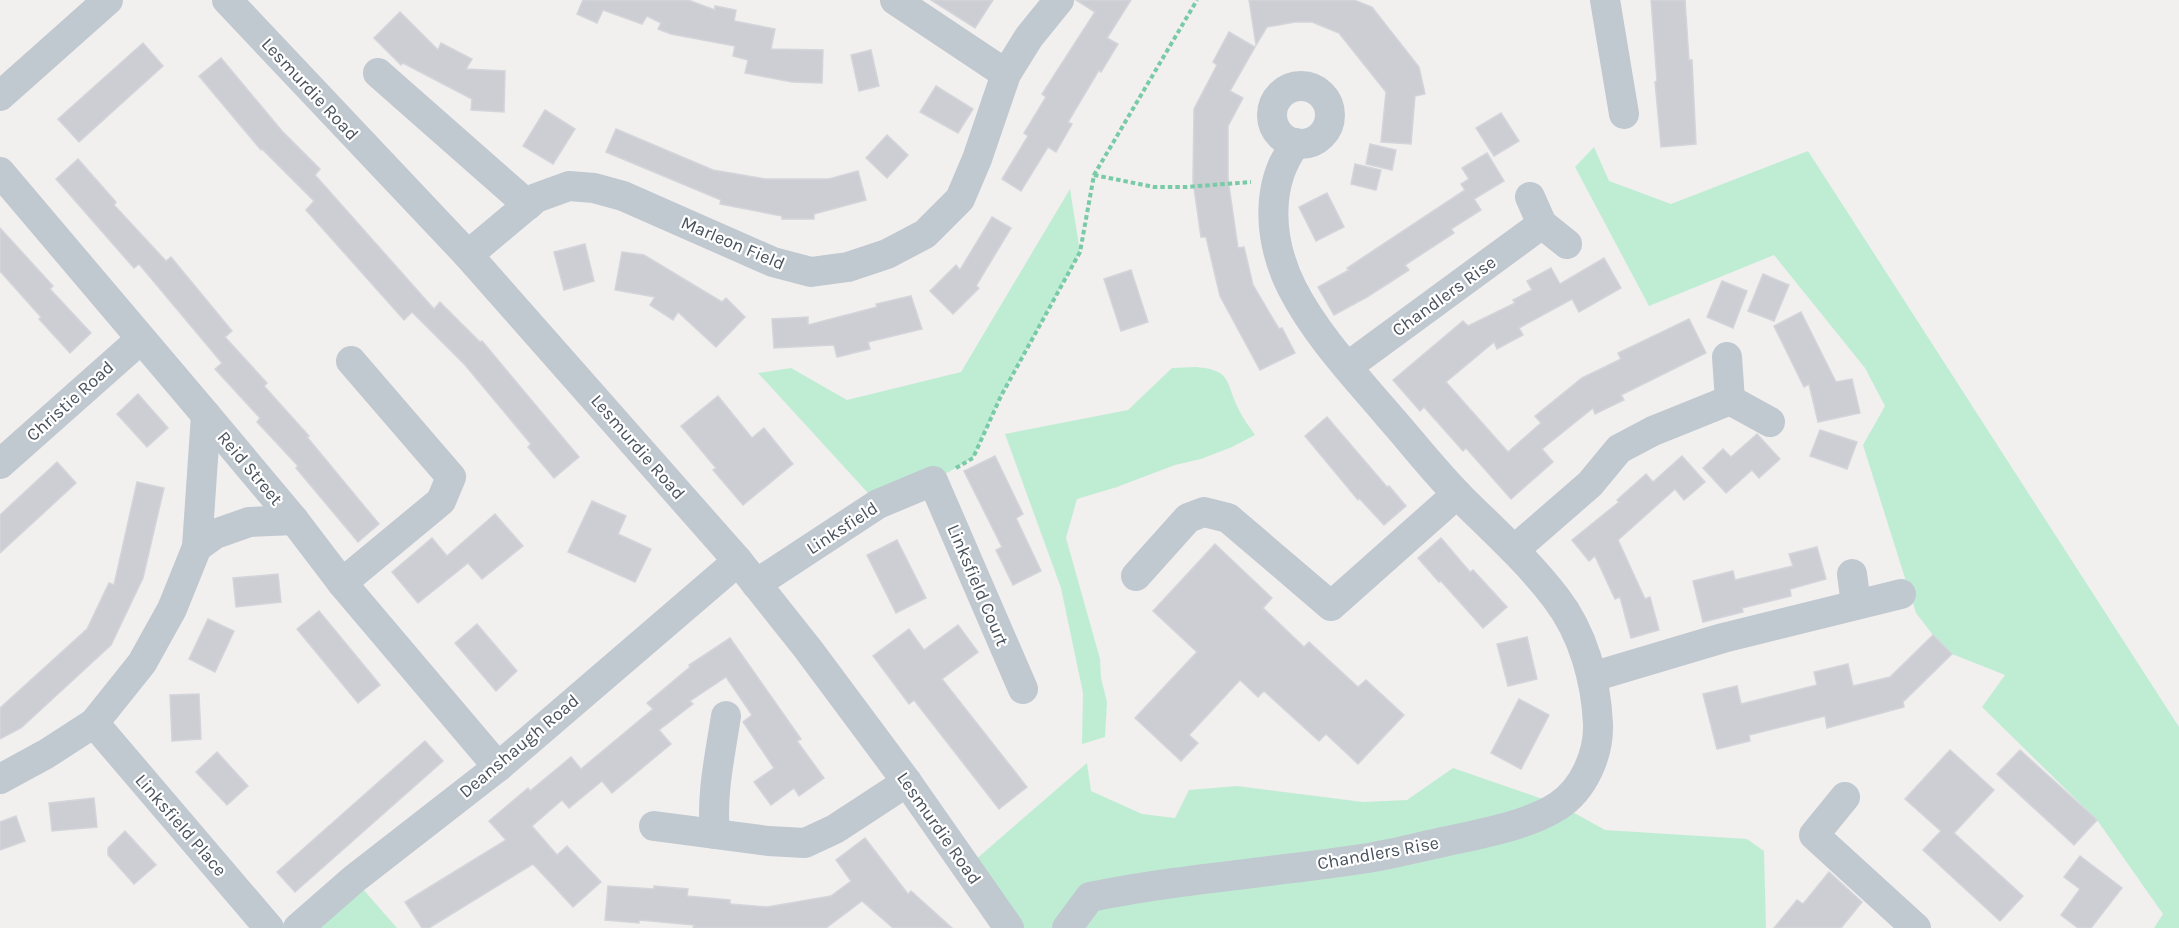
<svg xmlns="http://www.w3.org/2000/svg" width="2179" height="928" viewBox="0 0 2179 928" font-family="Karla,sans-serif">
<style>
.green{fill:#bfedd4}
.building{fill:#ccced4;stroke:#d3d5da;stroke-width:1.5}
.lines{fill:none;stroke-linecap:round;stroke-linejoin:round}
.path{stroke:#79caa7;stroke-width:4;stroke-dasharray:4.5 3;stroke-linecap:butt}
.minor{stroke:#c0c8d0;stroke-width:30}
.labels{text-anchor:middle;stroke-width:4.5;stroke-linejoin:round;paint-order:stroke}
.street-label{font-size:18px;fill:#48515c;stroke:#fff}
</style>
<rect width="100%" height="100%" fill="#f2efef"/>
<g class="green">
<path d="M1594,147l15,34 62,23 137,-53 371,576v201h-25l9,-14 -66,-94 -115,-113 23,-32 -53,-21 -19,-19 -17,-22 -53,-168 22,-39 -20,-38 -91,-113 -125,51 -74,-139z"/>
<path d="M1070,189l10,63 -79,144 -28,62 -40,23 -55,23 -120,-131 33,-5 56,32 114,-28z"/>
<path d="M1196,367c37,3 29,16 43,43 4,9 11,17 16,25l-23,12 -31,12 -26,6 -58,22 -40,12 -11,39 34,121 1,19 6,24 -2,35 -23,7 1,-51 -22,-105 -56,-154 123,-24 44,-42z"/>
<path d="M1087,763l4,28 51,23 33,4 14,-28 48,-4 126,16 44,-2 46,-32 107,37 45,25 142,9 17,12 2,77h-757l-42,-61z"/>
<path d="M354,879l43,49h-99z"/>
</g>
<g class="building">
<path d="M583,0h105l27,10v-4l21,4 -2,11 41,8 -4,20 52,1 -1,33 -30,-1 -47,-9 3,-13 -15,-4 2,-10 -64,-12 -13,-5 3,-6 -14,-7 -5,8 -39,-14 -6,13 -20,-9z"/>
<path d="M931,0h62l-18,28z"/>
<path d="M1076,0h55l-24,38 11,6 -17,28 -2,-2 -31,52 4,2 -16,28 -8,-5 -27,44 -19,-12 26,-43 -4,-3 22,-36 -4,-3 53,-82z"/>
<path d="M1249,0h105l18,7 47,60 6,27 -10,2 -4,48 -30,-2 5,-50 -47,-59 -27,-11h-17l-28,5 -11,18z"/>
<path d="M1651,0h34l4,60h3l4,84 -35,3 -6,-65 2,-1z"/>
<path d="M400,12l38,38 3,-7 31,16 -6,10 39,2 -1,41 -33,-2 1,-11 -69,-36 -2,2 -27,-27z"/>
<path d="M1229,32l26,15 -25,44 13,7 -15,28v53l10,69 6,-1 9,38 26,44 3,-1 13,25 -35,17 -40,-74 -14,-59h-5l-8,-56 1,-72 23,-44 -4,-3z"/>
<path d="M143,43l20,23 -84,76 -21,-23z"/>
<path d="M871,50l8,36 -20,5 -8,-36z"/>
<path d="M221,58l61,73 38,38 -5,6 119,134 6,-7 40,40 2,-1 97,116 -25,21 -26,-31 3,-3 -66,-79 -53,-53 -8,8 -98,-110 8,-9 -52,-52 -1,1 -62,-74z"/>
<path d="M936,86l37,23 -15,24 -38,-21z"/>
<path d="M545,110l30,19 -22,35 -30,-18z"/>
<path d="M1501,113l18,28 -25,15 -18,-28z"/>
<path d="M616,129l97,41 52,9h64l29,-8 8,29 -52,14v5h-32v-3l-62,-12 1,-4 -115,-48z"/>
<path d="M887,135l21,20 -21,23 -21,-20z"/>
<path d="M1370,144l26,6 -4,20 -26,-6z"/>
<path d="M1487,153l17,28 -30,18 7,11 -30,19 3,4 -49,32 4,5 -42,27 -33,18 -16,-28 31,-17 -2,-2 118,-78 -4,-6 8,-5 -7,-11z"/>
<path d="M78,159l38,43 -2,3 52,56 5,-4 61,74 -7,6 42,46 -3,3 45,50 -2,1 72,87 -21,18 -62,-74 2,-2 -41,-44 3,-4 -45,-49 7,-6 -83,-99 -5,4 -78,-89z"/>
<path d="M1355,164l26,6 -5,20 -25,-6z"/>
<path d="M1327,193l17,34 -28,14 -17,-34z"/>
<path d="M992,217l19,11 -35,58 3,2 -26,26 -23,-23 26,-26 4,5z"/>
<path d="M0,228l53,58 -3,3 41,44 -21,20 -31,-34 2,-2 -41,-46z"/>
<path d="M585,244l9,37 -30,9 -10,-38z"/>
<path d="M622,252l22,3 78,47 4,-4 19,19 -29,30 -38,-35 -5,8 -23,-15 5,-8 -40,-7z"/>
<path d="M1604,258l17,30 -42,24 -7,-13 -53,29 4,7 -26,14 -3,-7 -48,40 62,70 33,-29 -6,-7 47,-38 39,-19 -3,-6 71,-34 17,34 -85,42 3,5 -29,14 -2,-6 -51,41 11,13 -42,37 -45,-51 -3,3 -39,-44 -4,4 -27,-31 70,-59 5,5 47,-23 -2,-3 19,-10 -5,-9 24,-13 9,16z"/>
<path d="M1131,270l17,52 -27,9 -17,-52z"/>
<path d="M1763,274l26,11 -15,36 -26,-10z"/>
<path d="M1722,281l25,10 -14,37 -26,-11z"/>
<path d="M911,296l11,33 -54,13 2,7 -33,8 -3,-12 -60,3 -2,-29 36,-2v8l69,-18 -1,-3z"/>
<path d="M1801,312l35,70 16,-3 8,34 -42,9 -9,-38 -5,3 -30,-61z"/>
<path d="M138,394l30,34 -21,19 -30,-33z"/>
<path d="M718,396l34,42 12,-10 29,36 -50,41 -30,-35 3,-2 -35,-42z"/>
<path d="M1327,417l60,70 2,-1 17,20 -22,19 -25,-27 -1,2 -53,-64z"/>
<path d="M1820,430l37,12 -10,27 -37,-13z"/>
<path d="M1757,434l23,25 -21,19 -7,-8 -26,23 -23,-25 20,-19 8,8z"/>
<path d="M995,456l28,58 -7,4 25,53 -28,14 -17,-35 6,-3 -38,-76z"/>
<path d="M1682,456l23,26 -21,18 -9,-11 -57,51 27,59 5,-2 9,33 -28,8 -11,-41 -5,2 -20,-43 -6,5 -17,-21 47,-38 -2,-2 29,-26 7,8z"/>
<path d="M57,462l19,21 -76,70v-38z"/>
<path d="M137,482l27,6 -21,90 -32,67 -90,83 -21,11v-31l87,-79 22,-46 5,2z"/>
<path d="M592,501l34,15 -8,18 33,15 -16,33 -67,-30z"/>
<path d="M495,514l28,32 -41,33 -14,-16 -50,40 -26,-31 40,-34 15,18z"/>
<path d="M1441,538l29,34 3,-2 34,37 -24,21 -42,-47 -2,1 -21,-24z"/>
<path d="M897,540l29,58 -30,15 -29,-58z"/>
<path d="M1215,544l57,54 -9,10 41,39 5,-5 49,45 8,-7 38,35 -46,49 -32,-30 -7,7 -55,-50 -6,6 -18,-17 -51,55 9,8 -17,18 -46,-43 62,-66 -44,-41z"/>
<path d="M1817,547l9,32 -36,10 1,7 -49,12 1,4 -40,10 -10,-41 40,-10 2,9 58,-14 -4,-12z"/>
<path d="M278,574l3,28 -45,5 -3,-29z"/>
<path d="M319,611l61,74 -22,18 -61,-74z"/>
<path d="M208,619l26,12 -19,41 -26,-13z"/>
<path d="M477,624l40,47 -21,20 -41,-48z"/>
<path d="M958,625l20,27 -36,27 85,108 -28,22 -85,-109 -5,4 -36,-48 36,-27 15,21z"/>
<path d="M1933,635l19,19 -49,48 1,5 -77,21 -2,-12 -76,19 1,6 -33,8 -14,-55 34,-8 4,18 76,-19 -3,-13 34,-8 5,22 37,-9z"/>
<path d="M1527,637l10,42 -29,7 -11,-42z"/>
<path d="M730,638l71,101 -4,2 27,37 -25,18 -5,-8 -23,17 -17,-23 20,-14 -31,-46 9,-7 -26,-38 -36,24 3,3 -34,26 12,14 -59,49 -10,-12 -33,27 -7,-8 -30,26 25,29 10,-9 34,36 -28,25 -40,-43 -104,64h-7l-17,-26 101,-62 -17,-19 39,-33 2,3 41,-34 10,12 72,-60 -6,-6 43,-36 -1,-2z"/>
<path d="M199,694l2,45 -29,2 -2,-46z"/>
<path d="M1519,699l30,16 -28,54 -30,-16z"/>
<path d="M425,741l18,20 -148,131 -18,-20z"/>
<path d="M1950,750l44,40 -40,43 69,63 -23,25 -77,-71 18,-19 -36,-32z"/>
<path d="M2020,750l77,70 -23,25 -77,-71z"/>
<path d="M217,752l31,34 -21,19 -31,-33z"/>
<path d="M94,798l3,29 -45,4 -3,-28z"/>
<path d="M16,816l9,25 -25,9v-28z"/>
<path d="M125,831l31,34 -22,19 -26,-29v-7z"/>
<path d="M865,838l43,56 3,-3 41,37h-59l-31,-27 -36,27h-133l1,-3 -55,-5v3l-34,-3 3,-34 46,3v-3l34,3 -1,7 43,4v4l37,3 64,-11 20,-15 -15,-21z"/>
<path d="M2080,856l42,32 -31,40h-13l-17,-13 19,-26 -16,-12z"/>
<path d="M1829,872l33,30 -21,26h-67l23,-28 6,4z"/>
</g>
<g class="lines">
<g class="path">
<path d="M1094,175l60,12h32l65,-5"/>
<path d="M956,468l17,-10 28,-62 79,-144 14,-77 103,-175"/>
</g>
<g class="minor">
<path d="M227,0l241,255 270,306 70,88 99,133 102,146"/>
<path d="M895,0l111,74"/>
<path d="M1605,0l19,114"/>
<path d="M378,73l150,132"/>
<circle cx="1301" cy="115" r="29"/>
<path d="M0,96l108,-96"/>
<path d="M0,172l206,243 88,105 48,63 156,184"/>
<path d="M1542,224l25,20"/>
<path d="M468,255l68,-57 33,-12 25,2 29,8 150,66 38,10 37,-5 39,-13 38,-20 35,-35 17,-40 29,-85 23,-37 30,-37"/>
<path d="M1347,367l195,-143 -12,-27"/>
<path d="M1730,400l40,22"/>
<path d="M0,464l141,-125"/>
<path d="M197,547l18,-13 34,-12 45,-2"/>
<path d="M1514,550l76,-66 29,-35 34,-18 77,-31 -3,-43"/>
<path d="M1852,574l4,30"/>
<path d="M1136,576l52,-58 16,-6 24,6 103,88 126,-112"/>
<path d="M342,583l99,-82 10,-24 -100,-116"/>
<path d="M756,584l122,-80 55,-23 90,208"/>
<path d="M1592,677l131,-39 178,-44"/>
<path d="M94,723l175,205"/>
<path d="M0,779l46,-25 48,-31 48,-60 30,-54 25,-62 9,-132"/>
<path d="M1845,797l-31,38 102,93"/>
<path d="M654,826l114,15 37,2 30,-14 72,-47"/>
<path d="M715,834c-4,-40 5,-78 11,-118"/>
<path d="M298,928l56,-49 144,-112 240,-206"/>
<path d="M1067,928l23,-31c94,-19 189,-25 284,-40 23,-4 46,-10 69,-15 36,-8 84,-16 115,-36 26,-17 41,-52 40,-82 -2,-44 -15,-91 -42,-126 -28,-37 -63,-68 -96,-101 -26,-26 -48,-55 -72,-82 -34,-40 -72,-80 -96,-127 -23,-46 -28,-103 4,-145"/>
</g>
</g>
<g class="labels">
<g class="street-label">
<text transform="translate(310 89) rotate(47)" y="6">Lesmurdie Road</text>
<text transform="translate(733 243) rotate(23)" y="6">Marleon Field</text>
<text transform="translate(1444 296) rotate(-36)" y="6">Chandlers Rise</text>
<text transform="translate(70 401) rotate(-42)" y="6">Christie Road</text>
<text transform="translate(638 447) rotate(49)" y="6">Lesmurdie Road</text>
<text transform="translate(250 468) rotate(50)" y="6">Reid Street</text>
<text transform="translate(842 528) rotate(-33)" y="6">Linksfield</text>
<text transform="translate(978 585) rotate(67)" y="6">Linksfield Court</text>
<text transform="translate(519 746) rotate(-40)" y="6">Deanshaugh Road</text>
<text transform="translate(181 825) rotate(49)" y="6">Linksfield Place</text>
<text transform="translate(939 828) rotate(55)" y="6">Lesmurdie Road</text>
<text transform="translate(1378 853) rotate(-10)" y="6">Chandlers Rise</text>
</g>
</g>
</svg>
